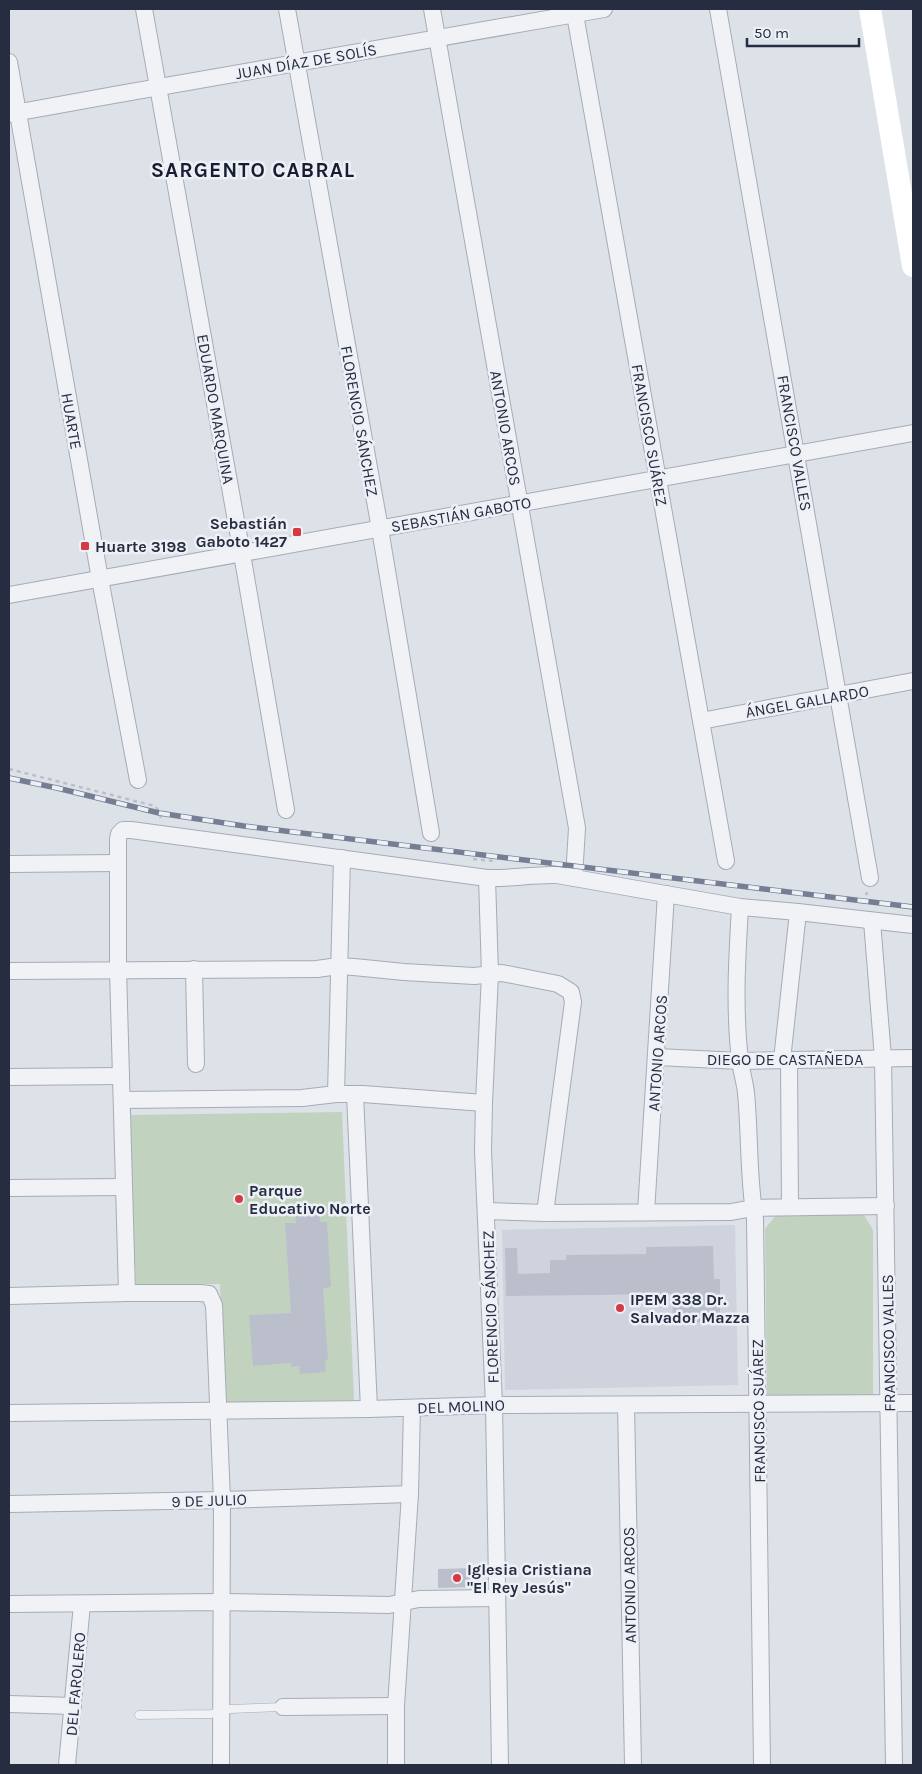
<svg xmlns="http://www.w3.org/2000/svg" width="922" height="1774" viewBox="0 0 922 1774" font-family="Karla,sans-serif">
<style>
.built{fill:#cfd3dd}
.green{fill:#c1d3be}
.building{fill:#babfcb}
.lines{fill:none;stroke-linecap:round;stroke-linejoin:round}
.lane-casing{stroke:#a6abb6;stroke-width:9}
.street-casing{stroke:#a6abb6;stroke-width:18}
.path{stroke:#bbbfc7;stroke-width:2.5;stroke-dasharray:4 4;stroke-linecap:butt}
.lane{stroke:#f0f2f6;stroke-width:8}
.street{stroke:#f0f2f6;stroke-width:16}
.secondary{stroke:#fff;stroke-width:22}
.rail-casing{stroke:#767e93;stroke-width:5.5}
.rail{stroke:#edf0f6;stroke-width:4;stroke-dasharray:11;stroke-linecap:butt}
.poi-dot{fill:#d73941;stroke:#edf0f6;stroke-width:2}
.labels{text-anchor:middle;stroke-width:5;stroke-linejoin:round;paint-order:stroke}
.street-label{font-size:16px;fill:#262d40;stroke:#edf0f6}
.poi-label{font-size:16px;font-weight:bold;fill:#262d40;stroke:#edf0f6;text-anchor:start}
.district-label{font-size:21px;font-weight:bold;letter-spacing:1px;fill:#181e31;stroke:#edf0f6}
</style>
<rect width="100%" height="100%" fill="#dde1e8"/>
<path class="built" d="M735,1225l3,160 -233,5 -3,-160z"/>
<g class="green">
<path d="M342,1112l12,288 -129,3 -5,-119h-84l-8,-169z"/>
<path d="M777,1214l87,1 9,15v165h-106l-2,-166z"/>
</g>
<g class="building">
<path d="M319,1207l1,15h7l4,65 -8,1 5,72 -3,1 1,11 -26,2 -1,-8 -8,1v-4l-38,3 -4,-51 42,-2 -6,-90h11l-1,-14z"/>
<path d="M713,1246l1,33h6v43l-47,1 -1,-29 -166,2 -1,-48h12l1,26 32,-1v-13h16v-5l80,-1v-7z"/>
<path d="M475,1568v19l-37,1v-19z"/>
</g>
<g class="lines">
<g class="lane-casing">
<path id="lane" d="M139,1715l72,-1 19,-5 53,-2"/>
</g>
<g class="street-casing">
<g id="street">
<path d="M144,9l98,545 44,256"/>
<path d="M287,9l93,520 51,304"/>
<path d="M432,9l145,819 -3,50"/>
<path d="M574,9l152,852"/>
<path d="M718,9l152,869"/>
<path d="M9,62l91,517 38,201"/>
<path d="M9,114c198,-36 396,-71 595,-105"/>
<path d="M9,595l904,-162"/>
<path d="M701,721l212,-40"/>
<path d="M9,864l109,-1"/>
<path d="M487,878l3,96 -6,129 -1,48 11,254 6,360"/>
<path d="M740,907c-3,51 -6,102 0,153 1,11 5,22 6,33 4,42 2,84 9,126l7,546"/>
<path d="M872,921l11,137 11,707"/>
<path d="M194,969l2,95"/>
<path d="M9,971l308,-2 21,-3 16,1 50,5 70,4 28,-3 56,11 13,8 2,10 -28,211"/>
<path d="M657,1057l83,4 173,-3"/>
<path d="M782,1060l16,-148"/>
<path d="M789,1060l1,147"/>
<path d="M9,1077l112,-1"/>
<path d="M336,1094l6,-236"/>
<path d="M355,1094l14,315"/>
<path d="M122,1100l180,-2 34,-4h27l121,9"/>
<path d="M9,1188l115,-1"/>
<path d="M486,1211l59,2 186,-1 22,-4 133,-2"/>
<path d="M646,1212l20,-318"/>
<path d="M127,1293l-9,-324v-130l1,-5 4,-4h8l356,48c24,1 47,-4 70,-3l183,32 58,5 115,13"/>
<path d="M9,1296l118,-3h73l9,1 5,11 8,195 -1,265"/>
<path d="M626,1405l7,360"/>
<path d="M9,1413l360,-4 125,-4 419,-2"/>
<path d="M9,1504l213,-4 188,-6"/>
<path d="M9,1604l212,-2 168,3 30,-6 78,-1"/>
<path d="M9,1704l64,2"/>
<path d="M283,1707l113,-1"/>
<path d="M67,1765l15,-161"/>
<path d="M396,1765v-59l14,-212 2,-86"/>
</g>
</g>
<g class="path">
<path d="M9,769l146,37 3,4 3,8"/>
<path d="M473,859l20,2"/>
<path d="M864,903l3,-11"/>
</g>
<use href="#lane" class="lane"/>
<use href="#street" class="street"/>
<path class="secondary" d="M870,9l43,257"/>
<g class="rail-casing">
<path id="rail" d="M9,778l48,10 102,25 85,13 669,81"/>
</g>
<use href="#rail" class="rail"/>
</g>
<g class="poi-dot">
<rect x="292" y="527" width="10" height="10" rx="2.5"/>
<rect x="80" y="541" width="10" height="10" rx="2.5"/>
<circle cx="239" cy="1199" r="5"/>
<circle cx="620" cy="1308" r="5"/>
<circle cx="457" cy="1578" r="5"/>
</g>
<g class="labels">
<g class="street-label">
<text transform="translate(306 61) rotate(-10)" y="6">JUAN DÍAZ DE SOLÍS</text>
<text transform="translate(216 409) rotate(80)" y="6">EDUARDO MARQUINA</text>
<text transform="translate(72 421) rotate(80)" y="6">HUARTE</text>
<text transform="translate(360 421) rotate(80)" y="6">FLORENCIO SÁNCHEZ</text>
<text transform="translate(506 428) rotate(80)" y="6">ANTONIO ARCOS</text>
<text transform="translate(650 435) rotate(80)" y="6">FRANCISCO SUÁREZ</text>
<text transform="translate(795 443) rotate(80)" y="6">FRANCISCO VALLES</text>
<text transform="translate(461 514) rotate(-10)" y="6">SEBASTIÁN GABOTO</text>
<text transform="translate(807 701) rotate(-10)" y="6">ÁNGEL GALLARDO</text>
<text transform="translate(657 1053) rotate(-86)" y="6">ANTONIO ARCOS</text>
<text x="785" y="1065">DIEGO DE CASTAÑEDA</text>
<text transform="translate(490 1307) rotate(-92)" y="6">FLORENCIO SÁNCHEZ</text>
<text transform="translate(888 1343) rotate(-91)" y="6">FRANCISCO VALLES</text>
<text transform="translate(461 1406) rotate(-2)" y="6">DEL MOLINO</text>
<text transform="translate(758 1411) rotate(-91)" y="6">FRANCISCO SUÁREZ</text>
<text transform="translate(209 1500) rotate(-2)" y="6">9 DE JULIO</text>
<text transform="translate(629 1585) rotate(-91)" y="6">ANTONIO ARCOS</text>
<text transform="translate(75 1684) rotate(-85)" y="6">DEL FAROLERO</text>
</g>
<g class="poi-label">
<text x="287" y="529" text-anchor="end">Sebastián<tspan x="287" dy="18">Gaboto 1427</tspan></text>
<text x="95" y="552">Huarte 3198</text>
<text x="249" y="1196">Parque<tspan x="249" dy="18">Educativo Norte</tspan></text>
<text x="630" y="1305">IPEM 338 Dr.<tspan x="630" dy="18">Salvador Mazza</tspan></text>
<text x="467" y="1575">Iglesia Cristiana<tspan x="467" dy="18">"El Rey Jesús"</tspan></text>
</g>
<g class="district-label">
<text x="253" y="177">SARGENTO CABRAL</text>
</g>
</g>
<rect width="922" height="1774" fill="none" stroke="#262d40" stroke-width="20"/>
<path d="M747 38v8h112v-8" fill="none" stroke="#262d40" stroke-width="2.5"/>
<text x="754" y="38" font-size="15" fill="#262d40" stroke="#edf0f6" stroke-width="4" paint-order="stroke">50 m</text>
</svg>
